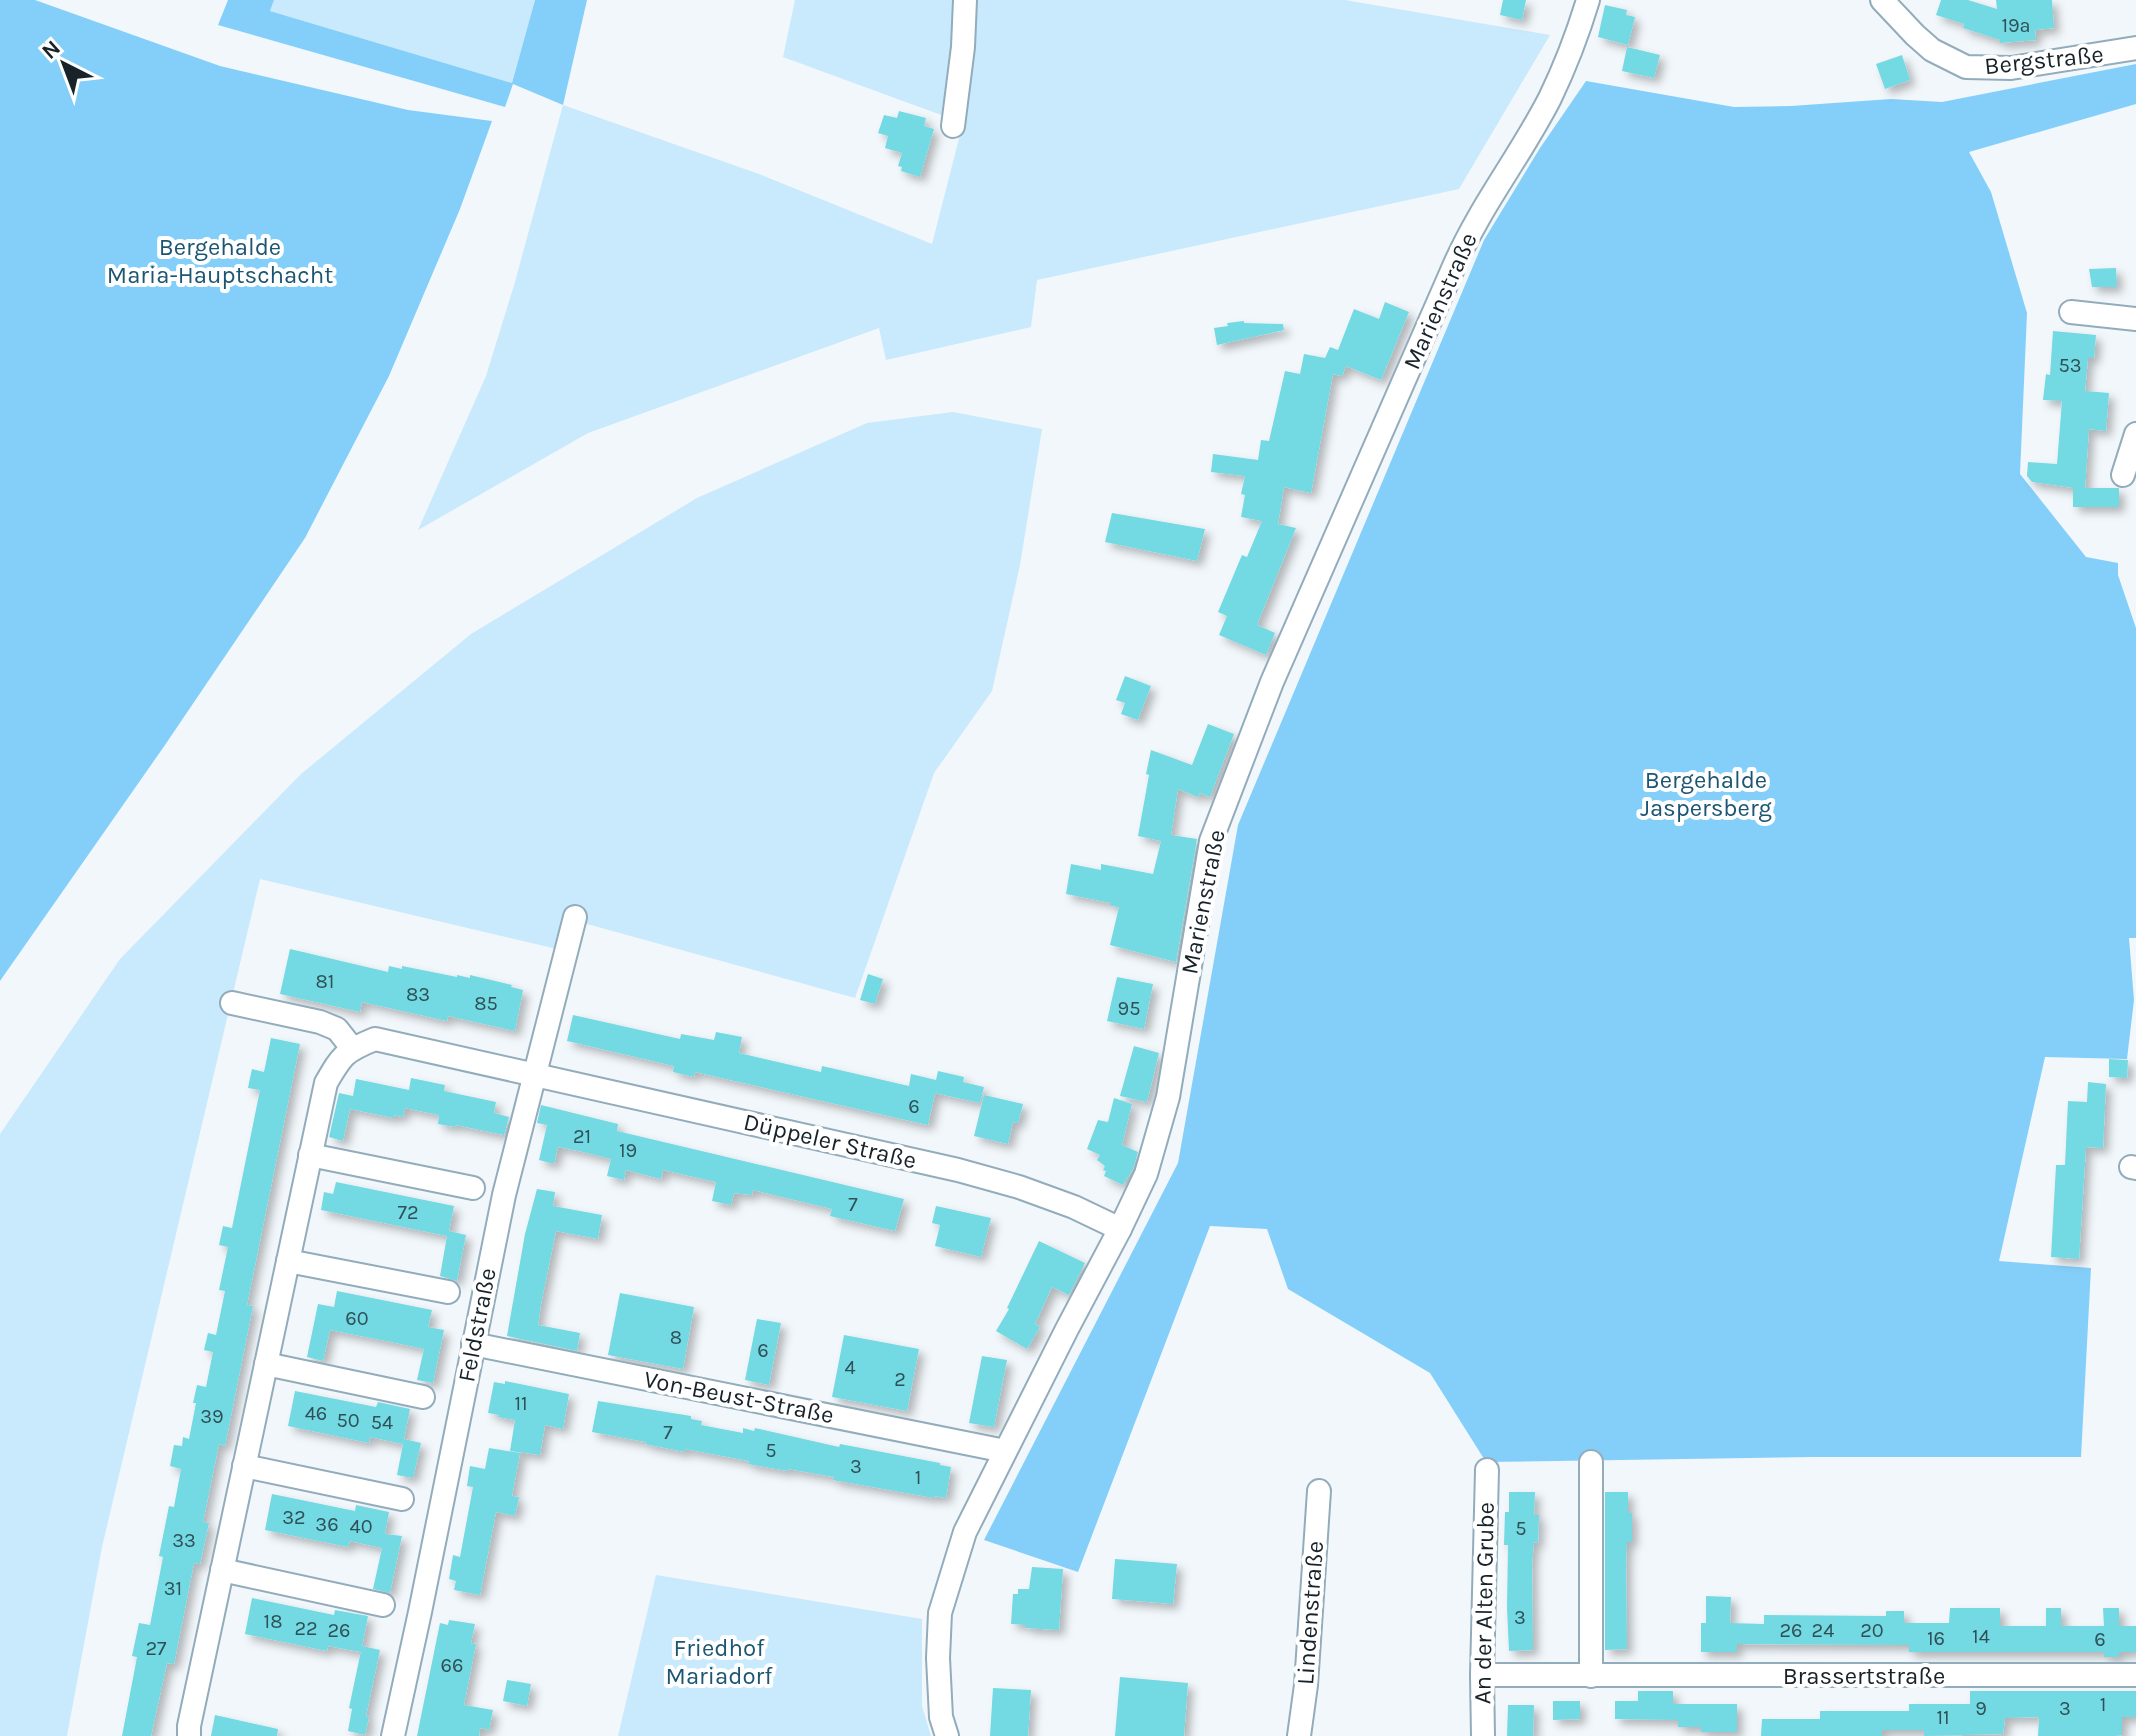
<svg xmlns="http://www.w3.org/2000/svg" width="2136" height="1736" viewBox="0 0 2136 1736" font-family="Karla,sans-serif">
<style>
.green{fill:#c9e9fc}
.forest{fill:#83cffa}
.building{fill:#73d9e2;filter:url(#shadow)}
.lines{fill:none;stroke-linecap:round;stroke-linejoin:round}
.minor-casing{stroke:#92acbb;stroke-width:26}
.minor{stroke:#fff;stroke-width:22}
.labels{text-anchor:middle;stroke-width:8;stroke-linejoin:round;paint-order:stroke}
.number-label{font-size:20px;fill:#2f5057}
.street-label{font-size:24px;fill:#182329;stroke:#fff}
.park-label{font-size:24px;fill:#1c5673;stroke:#fff}
</style>
<defs>
<filter id="shadow"><feDropShadow dx="5.5" dy="5.5" stdDeviation="4" flood-color="#0004"/></filter>
</defs>
<rect width="100%" height="100%" fill="#f2f7fb"/>
<g class="green">
<path d="M274,0h261l-23,83 -242,-72z"/>
<path d="M795,0h550l205,35 -91,154 -422,91 -6,47 -145,33 -7,-32 -291,105 -170,97 68,-154 29,-94 48,-177 196,69 173,70 31,-121 -180,-66z"/>
<path d="M953,412l89,17 -22,136 -28,126 -58,82 -79,225 -286,-79 -8,31 -301,-71 -158,668 -35,189h-67v-602l120,-175 181,-185 170,-140 226,-136 170,-75z"/>
<path d="M656,1575l266,44v87l9,30h-313z"/>
</g>
<g class="forest">
<path d="M0,0h35l185,66 188,44 84,11 -32,88 -71,167 -84,162 -140,207 -165,236z"/>
<path d="M228,0h46l-4,11 242,72 23,-83h52l-24,105 -50,-21 -8,23 -287,-82z"/>
<path d="M2136,64v40l-167,48 22,40 36,121 -7,161 66,83 32,6v12l18,53v310h-7l5,62 -7,59 -82,-2 -46,204 92,7 -10,189h-269l-326,5 -56,-89 -142,-84 -21,-60 -57,-3 -132,346 -94,-32 194,-377 60,-338 246,-585 56,-92 46,-67 148,26 57,-1 100,-7 51,3z"/>
</g>
<g class="building">
<path d="M1503,0h23l-4,20 -22,-5z"/>
<path d="M1941,0h27l29,9 -1,-9h56l2,28 -19,2 1,10 -36,3v-3l-37,-12 1,-4 -28,-9z"/>
<path d="M1605,5l22,5 -1,5 9,2 -7,28 -30,-8z"/>
<path d="M1627,47l33,8 -6,23 -32,-7z"/>
<path d="M1902,55l8,25 -25,9 -9,-25z"/>
<path d="M899,111l27,7 -2,8 10,3 -14,48 -19,-6 1,-4 -4,-1 4,-13 -17,-5 3,-12 -10,-3 6,-18 13,3z"/>
<path d="M2116,268l1,19h-25l-3,-18z"/>
<path d="M1385,302l24,10 -28,68 -35,-14 -4,10 -9,-2 -22,119 -27,-6 -6,37 18,4 -39,97 18,8 -9,22 -47,-20 8,-19 -9,-4 24,-57 5,2 15,-36 -21,-4 4,-22 -4,-1 4,-18 -34,-4 2,-18 45,6 3,-20 8,1 16,-70 15,3 4,-20 21,4 5,-11 8,3 16,-41 25,10z"/>
<path d="M1244,321v2l39,1 1,6 -67,15 -3,-17 14,-2 -1,-3z"/>
<path d="M2053,331l43,4 -2,23h-6l-3,33 24,2 -3,38 -17,-2 -4,59h34v19h-46v-19h1l-42,-6 -5,-6 1,-14 29,2 5,-63 -19,-1 3,-26 4,1z"/>
<path d="M1112,513l93,16 -8,32 -92,-19z"/>
<path d="M1125,676l26,10 -13,34 -17,-6 4,-11 -9,-3z"/>
<path d="M1208,724l26,10 -24,63 -10,-4 -2,4 -20,-8 -7,46 26,4 -21,123 -66,-17 9,-38 -8,-1v-3l-45,-9 5,-30 30,6v-6l52,10 8,-33 -23,-5 11,-61 -3,-1 5,-24 41,15z"/>
<path d="M290,949l98,23 1,-6 13,3v-3l55,11v-2l13,3v-3l42,10 -1,2 12,3 -8,41 -67,-15 -1,5 -85,-19 -2,10 -80,-18z"/>
<path d="M868,974l15,5 -8,25 -15,-4z"/>
<path d="M1117,977l36,7 -9,45 -37,-8z"/>
<path d="M573,1015l107,24 1,-5 33,6 2,-8 26,5 -3,16 82,19 1,-6 87,20 2,-12 25,6 2,-9 26,6 -1,5 21,5 -4,16 -45,-10 -7,32 -233,-53 -1,5 -21,-5 1,-6 -107,-25z"/>
<path d="M271,1038l29,6 -53,261 6,1 -28,140 -6,-2 -16,78 6,1 -9,41 -6,-1 -20,101 -7,-1 -16,73h-29l15,-79 -5,-1 7,-33 11,2 13,-68 -4,-1 10,-50 5,1 7,-38 -11,-3 4,-21 8,1 1,-9 6,2 7,-36h-3l4,-18 9,2 7,-35 -9,-2 4,-17 8,2 9,-44 -6,-1 9,-43 -9,-2 4,-19 9,2 28,-138 -12,-2 2,-10 2,-9 12,3z"/>
<path d="M1134,1046l25,7 -12,49 -27,-6z"/>
<path d="M2109,1059l19,1 -1,18 -18,-1z"/>
<path d="M411,1078l34,7 -1,6 52,11 -2,11 15,4 -5,18 -48,-10 -1,2 -17,-3 1,-9 -34,-7 -2,9 -9,-2v3l-44,-9 -7,32 -14,-4 10,-44 14,3 3,-17 53,11z"/>
<path d="M2088,1082l18,2 -3,64 -17,-1 -7,112 -28,-2 5,-92h9l3,-64 19,1z"/>
<path d="M984,1095l39,9 -5,19 -5,-1 -5,22 -34,-8z"/>
<path d="M1114,1098l18,6 -10,41 16,7 -5,17 -10,16 -19,-9 2,-5 -3,-1 2,-4 -8,-6 3,-5 -13,-6 11,-29 10,2z"/>
<path d="M541,1105l77,19 -1,7 287,68 -9,32 -65,-15 2,-7 -79,-19 -1,5 -18,-2 -3,12 -19,-4 4,-19 -53,-12 -2,9 -35,-9 -2,10 -17,-4 4,-17 -32,-8 -21,-4 -4,17 -15,-4 8,-35 -10,-2z"/>
<path d="M336,1182l118,24 -5,25 17,4 -9,46 -17,-5 7,-40 -126,-26 3,-18 9,2z"/>
<path d="M537,1189l18,3 -2,14 49,9 -4,24 -42,-8 -15,73 -3,21 42,8 -3,18 -70,-15 18,-102z"/>
<path d="M936,1206l55,12 -10,39 -46,-11 5,-21 -8,-2z"/>
<path d="M1039,1241l46,22 -16,32 -17,-8 -17,37 5,3 -13,22 -31,-18 13,-22 -2,-1z"/>
<path d="M337,1291l95,19 -4,17 16,3 -11,53 -16,-3 7,-31 -33,-7 -61,-12 -7,31 -16,-4 11,-53 16,3z"/>
<path d="M620,1293l74,14 -11,62 -75,-14z"/>
<path d="M757,1319l24,4 -12,62 -24,-5z"/>
<path d="M844,1335l75,14 -12,62 -75,-14z"/>
<path d="M982,1356l25,4 -13,67 -25,-4z"/>
<path d="M505,1381l64,13 -6,35 -18,-4 -5,30 -30,-4 5,-31 -17,-3 1,-2 -11,-2 6,-31 11,2z"/>
<path d="M295,1391l81,16 2,-5 32,7 -7,35 -33,-7 -1,6 -81,-17z"/>
<path d="M598,1401l93,15v3l11,2 -1,4 42,8v-5l11,3 1,-3 84,19 1,-3 100,19v2l11,2 -5,31 -11,-2 -1,2 -101,-18 1,-3 -46,-8v2l-40,-7 1,-3 -64,-12v3l-40,-8 1,-2 -54,-10z"/>
<path d="M404,1439l17,4 -8,35 -16,-3z"/>
<path d="M489,1448l31,5 -8,43 7,1 -4,19 -19,-4 -16,83 -26,-5 2,-9 -7,-2 4,-24 7,2 13,-70 -6,-1 3,-20 15,3z"/>
<path d="M1509,1492h26l-1,23h5l-1,28 -4,-1 -2,22 1,86 -24,1 -2,-43 1,-63h-4l1,-33h4z"/>
<path d="M1605,1492h23v21h4v29h-5l-1,22 1,85 -22,1z"/>
<path d="M272,1494l83,17 1,-6 33,7 -4,22 17,2 -12,57 -17,-4 9,-41 -32,-7 -2,6 -83,-17z"/>
<path d="M1115,1559l62,5 -4,40 -61,-5z"/>
<path d="M1032,1567l31,2 -4,61 -33,-2v-3l-15,-1 2,-30h5v-5h11z"/>
<path d="M1706,1596l25,1 -1,26 34,1v-9l122,1v-5h18v12h45l1,-15h50v18h46v-18h15v18h43l-1,-18h16v18h17v26h-17v5h-15v-5h-195v-7l-172,-1v8h-36v-29h5z"/>
<path d="M252,1598l82,17 1,-5 33,6 -7,36 -33,-6 -1,5 -82,-17z"/>
<path d="M449,1620l26,4 -4,19 5,1 -12,61 29,5 -4,20 -9,-2 -1,8h-62l23,-113 8,2z"/>
<path d="M362,1646l18,4 -14,66 3,1 -4,18 -17,-4 4,-22 -3,-1z"/>
<path d="M1120,1677l68,6 -4,53h-69z"/>
<path d="M507,1680l24,4 -4,22 -24,-5z"/>
<path d="M993,1688l38,2 -3,46h-38z"/>
<path d="M1638,1691h35v13h64v28h-36v-5h-23v-7l-63,-1v-18h23z"/>
<path d="M1970,1691h166v26h-14v18l-7,1h-77l1,-19 -34,1 -2,16 -79,2v-6h-42v6h-121l1,-17h58v-8h89v-7h61z"/>
<path d="M1553,1701h27v18l-27,1z"/>
<path d="M1508,1705h26l-1,31h-26z"/>
<path d="M215,1715l63,14 -1,7h-66z"/>
</g>
<g class="lines">
<g class="minor-casing">
<g id="minor">
<path d="M1882,0l33,35 17,15 34,17 45,1 125,-20"/>
<path d="M953,126l10,-79 2,-47"/>
<path d="M2071,312l65,7"/>
<path d="M2123,475l13,-41"/>
<path d="M232,1003l88,19 17,7 15,19"/>
<path d="M310,1155l163,33"/>
<path d="M2131,1167l5,1"/>
<path d="M288,1261l160,31"/>
<path d="M473,1344l532,107"/>
<path d="M266,1364l157,33"/>
<path d="M1591,1462v214"/>
<path d="M244,1466l158,33"/>
<path d="M222,1570l161,35"/>
<path d="M1482,1675h654"/>
<path d="M189,1736v-10l137,-643c16,-28 19,-32 49,-44l583,131 61,17 55,20 46,22"/>
<path d="M393,1736l27,-124 84,-417 71,-278"/>
<path d="M947,1736l-6,-19 -3,-59 2,-45 25,-81 102,-203 53,-100 26,-55 22,-77 43,-256 61,-159 183,-418c26,-59 66,-109 95,-166 15,-31 28,-65 38,-98"/>
<path d="M1299,1736l7,-51 13,-194"/>
<path d="M1483,1736l-1,-61 5,-205"/>
</g>
</g>
<use href="#minor" class="minor"/>
</g>
<g class="labels">
<g class="number-label">
<text x="2016" y="32">19a</text>
<text x="2070" y="372">53</text>
<text x="325" y="988">81</text>
<text x="418" y="1001">83</text>
<text x="486" y="1010">85</text>
<text x="1129" y="1015">95</text>
<text x="914" y="1113">6</text>
<text x="582" y="1143">21</text>
<text x="628" y="1157">19</text>
<text x="853" y="1211">7</text>
<text x="408" y="1219">72</text>
<text x="357" y="1325">60</text>
<text x="676" y="1344">8</text>
<text x="763" y="1357">6</text>
<text x="850" y="1374">4</text>
<text x="900" y="1386">2</text>
<text x="521" y="1410">11</text>
<text x="316" y="1420">46</text>
<text x="212" y="1423">39</text>
<text x="348" y="1427">50</text>
<text x="382" y="1429">54</text>
<text x="668" y="1439">7</text>
<text x="771" y="1457">5</text>
<text x="856" y="1473">3</text>
<text x="918" y="1484">1</text>
<text x="294" y="1524">32</text>
<text x="327" y="1531">36</text>
<text x="361" y="1533">40</text>
<text x="1521" y="1535">5</text>
<text x="184" y="1547">33</text>
<text x="173" y="1595">31</text>
<text x="1520" y="1624">3</text>
<text x="273" y="1628">18</text>
<text x="306" y="1635">22</text>
<text x="339" y="1637">26</text>
<text x="1791" y="1637">26</text>
<text x="1823" y="1637">24</text>
<text x="1872" y="1637">20</text>
<text x="1981" y="1643">14</text>
<text x="1936" y="1645">16</text>
<text x="2100" y="1646">6</text>
<text x="156" y="1655">27</text>
<text x="452" y="1672">66</text>
<text x="2103" y="1711">1</text>
<text x="1981" y="1715">9</text>
<text x="2065" y="1715">3</text>
<text x="1943" y="1724">11</text>
</g>
<g class="street-label">
<text transform="translate(2044 60) rotate(-6)" y="8">Bergstraße</text>
<text transform="translate(1440 301) rotate(-66)" y="8">Marienstraße</text>
<text transform="translate(1203 902) rotate(-79)" y="8">Marienstraße</text>
<text transform="translate(830 1141) rotate(13)" y="8">Düppeler Straße</text>
<text transform="translate(477 1325) rotate(-79)" y="8">Feldstraße</text>
<text transform="translate(739 1397) rotate(11)" y="8">Von-Beust-Straße</text>
<text transform="translate(1484 1603) rotate(-89)" y="8">An der Alten Grube</text>
<text transform="translate(1310 1613) rotate(-86)" y="8">Lindenstraße</text>
<text x="1864" y="1684">Brassertstraße</text>
</g>
<g class="park-label">
<text x="220" y="255">Bergehalde<tspan x="220" dy="28">Maria-Hauptschacht</tspan></text>
<text x="1706" y="788">Bergehalde<tspan x="1706" dy="28">Jaspersberg</tspan></text>
<text x="719" y="1656">Friedhof<tspan x="719" dy="28">Mariadorf</tspan></text>
</g>
</g>
<g transform="translate(64 64) rotate(318)" stroke="#ffffff" stroke-width="6" paint-order="stroke">
<path d="M0-6L14 30L0 20L-14 30Z" fill="#182329"/>
<text y="-12" font-size="22" font-weight="bold" text-anchor="middle" fill="#182329">N</text>
</g>
</svg>
